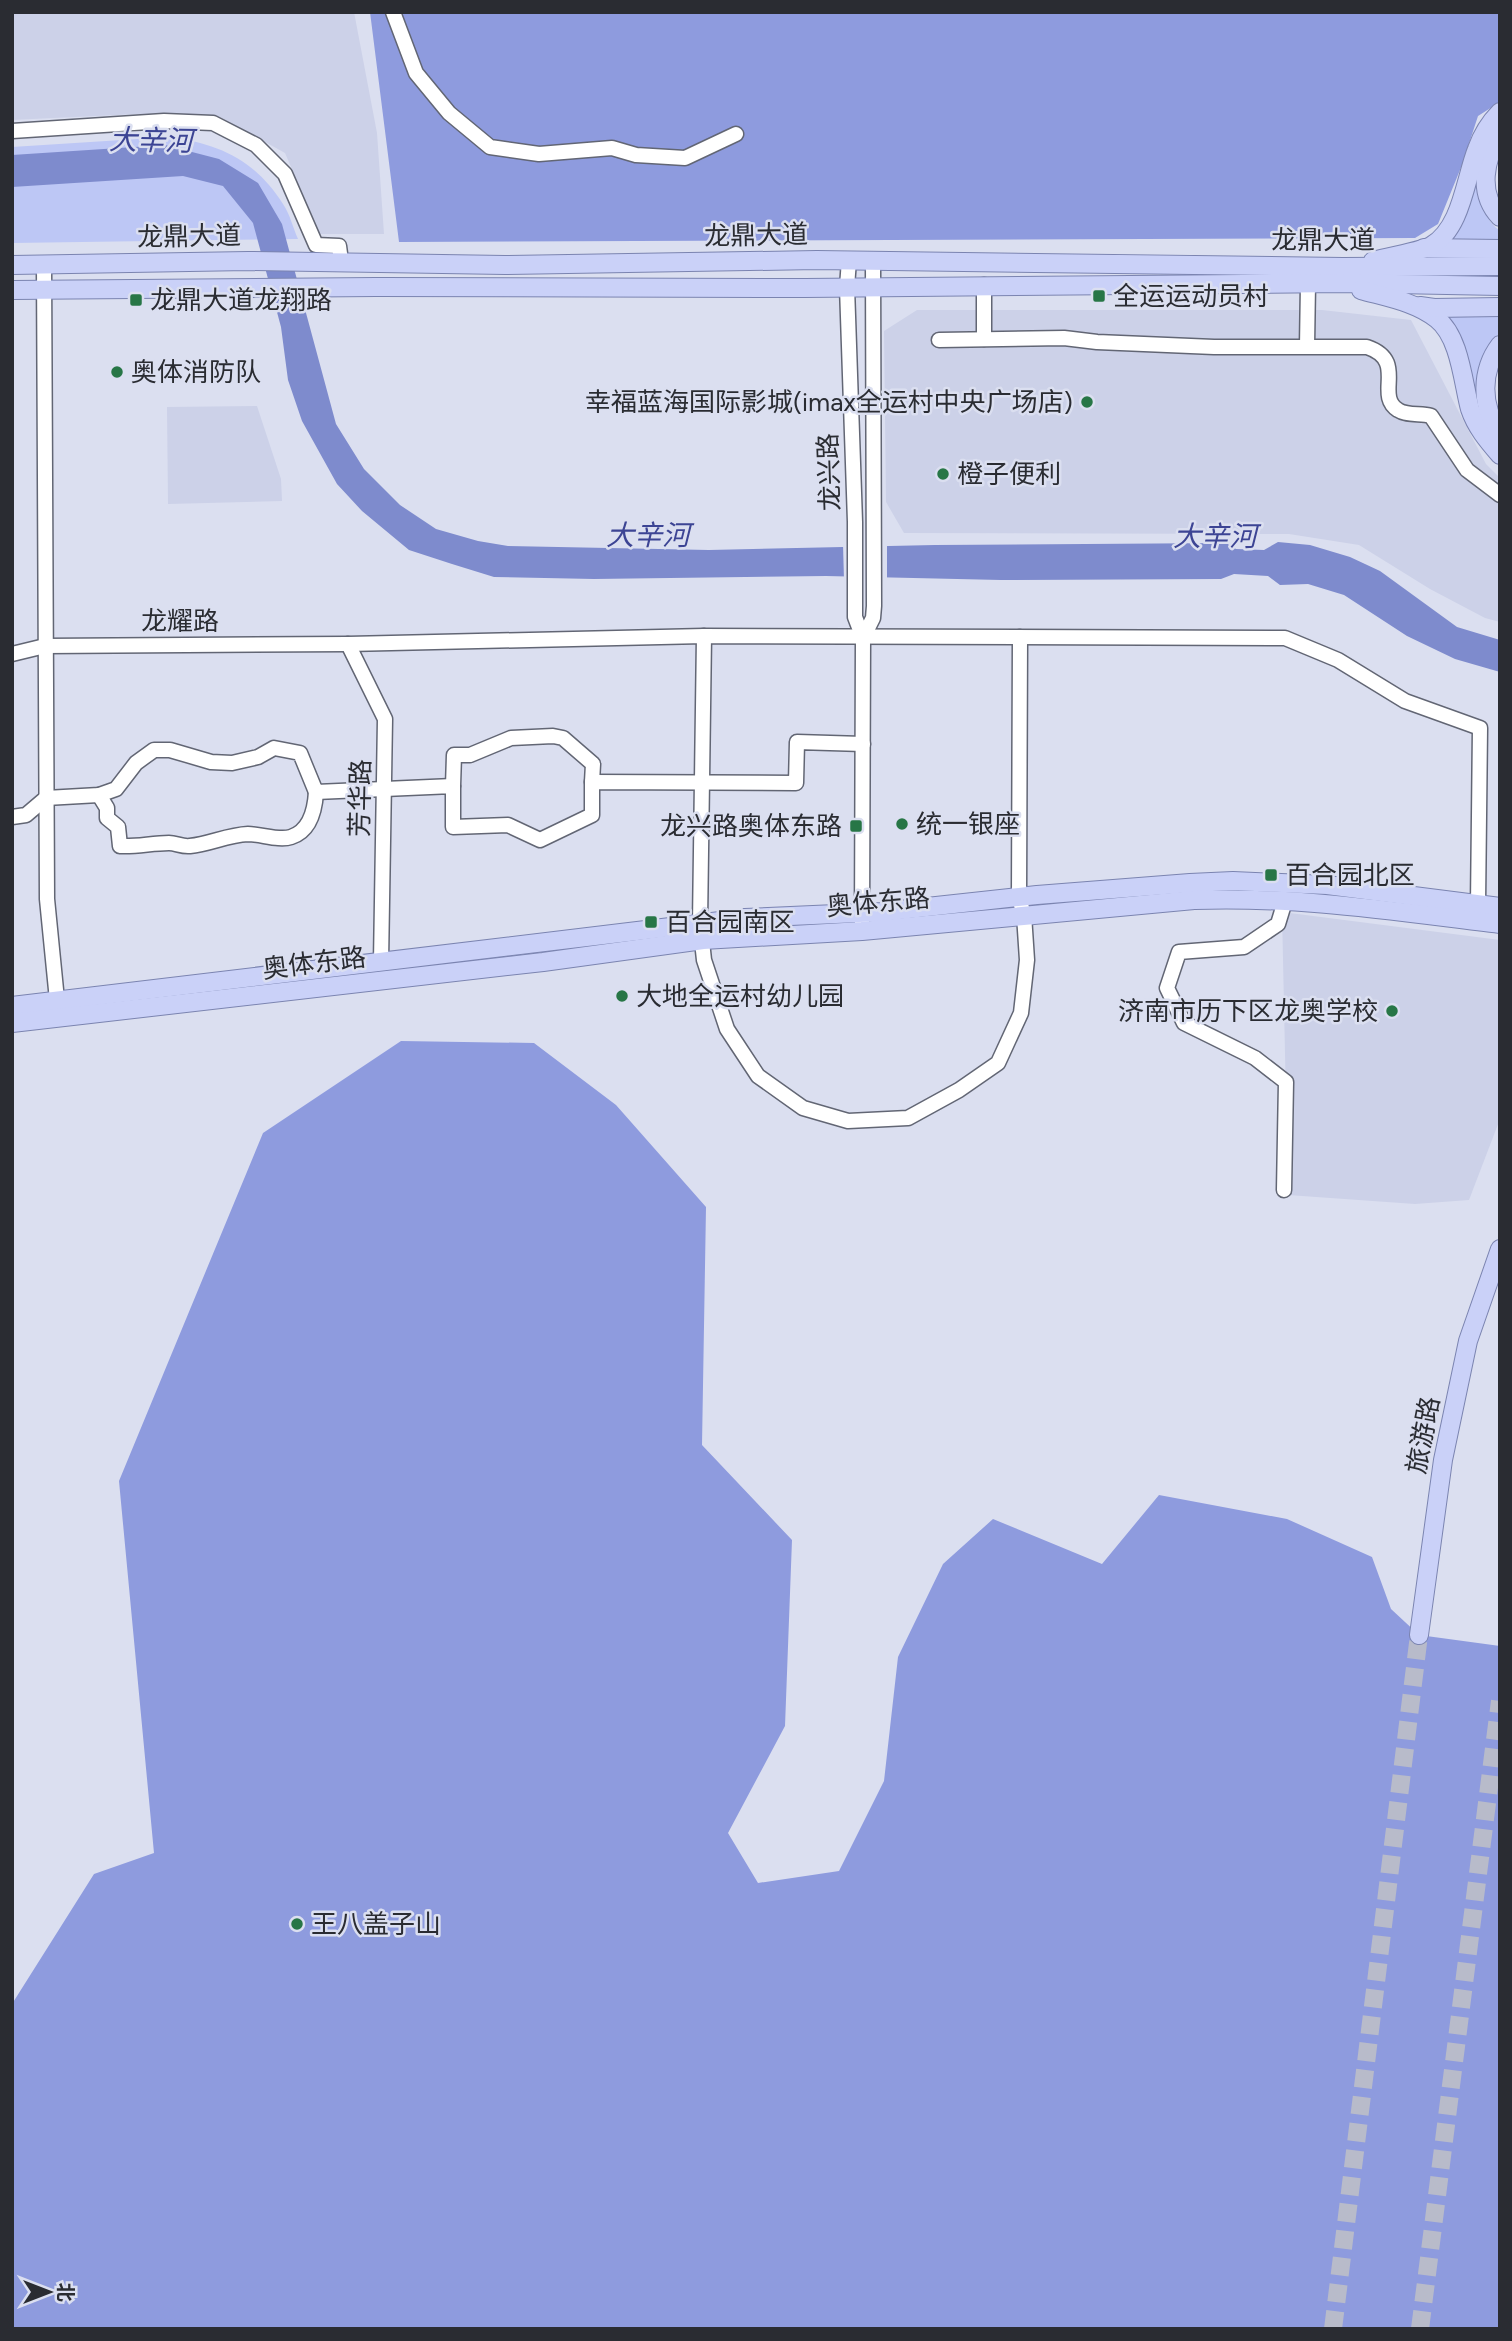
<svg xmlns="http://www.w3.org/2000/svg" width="1512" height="2341" viewBox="0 0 1512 2341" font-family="Figtree,'Noto Sans SC',sans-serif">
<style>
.built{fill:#ccd1e8}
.green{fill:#bdc7f5}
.forest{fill:#8e9bde}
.water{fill:#7e8bcd}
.pier{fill:#dbdff0}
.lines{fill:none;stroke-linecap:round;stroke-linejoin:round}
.major-tunnel{stroke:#b8bbca;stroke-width:18;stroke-dasharray:18 9;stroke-linecap:butt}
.minor-casing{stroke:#626674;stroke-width:17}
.major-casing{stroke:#7b84b0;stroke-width:20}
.minor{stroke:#fff;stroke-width:14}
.major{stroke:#cad1f8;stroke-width:18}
.poi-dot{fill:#277646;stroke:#dbdff0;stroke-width:2.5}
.labels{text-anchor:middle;stroke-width:5;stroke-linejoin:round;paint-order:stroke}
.street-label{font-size:26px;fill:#2a2c32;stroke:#dbdff0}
.poi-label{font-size:26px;fill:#2a2c32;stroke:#dbdff0;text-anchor:start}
.water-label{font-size:28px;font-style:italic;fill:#3c4494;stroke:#dbdff0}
</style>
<rect width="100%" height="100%" fill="#dbdff0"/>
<g class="built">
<path d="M12,12h342l23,121 7,101h-64l-35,-81 -65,-36 -82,-3 -126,6z"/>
<path d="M917,310h405l89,10 75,144 14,14v144l-15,-4 -55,-29 -71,-44 -70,-11 -385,-1 -18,-31 -2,-171z"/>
<path d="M257,406l24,73 1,22 -114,3 -1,-97z"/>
<path d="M1282,912l218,28v179l-31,81 -54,4 -127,-9z"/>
</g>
<g class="green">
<path d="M169,137c50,7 85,22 114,67 7,10 10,24 15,35l-286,4v-96z"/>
<path d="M1480,153c0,26 -4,61 20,78v13h-58z"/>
<path d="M1500,313v20l-7,6 -7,13 -3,77 -42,-114z"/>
</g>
<g class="forest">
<path d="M370,12h1130v90l-22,14 -16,49 -24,59 -23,14 -1016,4z"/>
<path d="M401,1041l133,2 82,62 90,102 -4,238 90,95 -7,186 -57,107 30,50 81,-12 45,-90 14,-124 45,-93 50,-45 109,45 57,-69 128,24 85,38 19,52 28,26 81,11v683h-1488v-325l82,-130 60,-21 -35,-372 144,-348z"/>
</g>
<path class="water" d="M165,145l54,14 39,24 24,41 54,200 28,45 36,36 36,24 42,12 30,5 201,4 226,-5 291,-2 10,6 28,1 14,-8 32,3 40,12 30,14 77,56 43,13v32l-45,-13 -48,-23 -63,-41 -36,-11 -28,1 -12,-9 -34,-2 -13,5 -220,1 -175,-4 -232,3 -100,-2 -42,-13 -43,-14 -47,-39 -25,-27 -35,-63 -14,-41 -7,-53 -28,-104 -30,-37 -40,-10 -171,11v-32z"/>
<path class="pier" d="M887,543v38l-43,-1 -1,-36z"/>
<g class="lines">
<g class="major-tunnel">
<path d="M1333,2329l86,-694"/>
<path d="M1420,2329l80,-628"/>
</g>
<g class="minor-casing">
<g id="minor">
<path d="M393,12l23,61 33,40 41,34 49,7 73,-6 24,7 49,3 51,-24"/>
<path d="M12,131l152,-10 49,2 43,22 29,29 31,71 23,1 2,15"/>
<path d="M849,260l-2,27 8,235v95l8,21 -1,285"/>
<path d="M44,265l3,634 11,111"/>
<path d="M984,285v54"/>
<path d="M939,340l125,-2 33,4 117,5h153c41,14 7,48 31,63 9,6 23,3 33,6l36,54 33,25"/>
<path d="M1307,346l1,-62"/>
<path d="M704,636l-4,287 4,37 23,69 31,47 45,32 45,13 60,-3 51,-28 39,-27 23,-50 6,-53 -3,-45 -5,-17 1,-261"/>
<path d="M863,638l10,-20 1,-12 -1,-345"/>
<path d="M348,644l37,75 -4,243"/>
<path d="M12,654l33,-8 303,-2 356,-8 581,2 53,22 67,41 75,27 -2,176"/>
<path d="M453,786l1,-31h16l41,-17 42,-2 10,2 30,26 -1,18"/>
<path d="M99,795l8,13v10l11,9 2,19c17,1 32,-3 49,-3 7,0 13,4 21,3 20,-2 37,-11 58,-12 13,0 31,7 43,3 19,-6 24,-28 25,-45"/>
<path d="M12,817l14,-2 20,-17 53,-3 17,-6 20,-26 18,-13h16l41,12 21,1 26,-6 16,-9 26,5 16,39 137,-6v41l55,-2 32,15 52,-25v-33l204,1 1,-41 66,2"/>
<path d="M1284,1190l2,-108 -31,-24 -71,-35 -17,-35 12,-36 65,-5 34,-23 7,-23"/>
</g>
</g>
<g class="major-casing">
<g id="major">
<path d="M1500,133c-15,26 -23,60 0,84"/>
<path d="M1424,248l76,1"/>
<path d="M1373,261c12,-3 51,-11 58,-15 31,-18 34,-67 46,-97 5,-14 13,-27 23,-37"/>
<path d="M12,265l236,-4 257,4 312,-5 526,7 157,-1"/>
<path d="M12,290l364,-3 429,1 536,-5 159,3"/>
<path d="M1361,290c25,7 55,12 76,29 23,18 26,64 33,90 6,18 18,32 30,46"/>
<path d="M1420,306l14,2 66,-1"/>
<path d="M1500,345c-19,25 -20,61 0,87"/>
<path d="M12,1006l733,-88 136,-6 156,-17 153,-12 43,-2 94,4 173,22"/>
<path d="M12,1023l531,-61 160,-22 159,-9 332,-31c103,-4 204,12 306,24"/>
<path d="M1419,1635l24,-175 25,-119 32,-92"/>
</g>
</g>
<use href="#minor" class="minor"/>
<use href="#major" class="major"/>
</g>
<g class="poi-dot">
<rect x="1092" y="289" width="14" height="14" rx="3.5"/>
<rect x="129" y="293" width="14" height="14" rx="3.5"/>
<circle cx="117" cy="372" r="7"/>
<circle cx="1087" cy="402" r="7"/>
<circle cx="943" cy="474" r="7"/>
<circle cx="902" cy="824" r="7"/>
<rect x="849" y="819" width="14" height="14" rx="3.5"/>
<rect x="1264" y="868" width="14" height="14" rx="3.5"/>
<rect x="644" y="915" width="14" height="14" rx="3.5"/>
<circle cx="622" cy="996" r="7"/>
<circle cx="1392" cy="1011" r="7"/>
<circle cx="297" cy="1924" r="7"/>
</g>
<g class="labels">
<g class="street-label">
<text transform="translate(756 235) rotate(-1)" y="9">龙鼎大道</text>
<text transform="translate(189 236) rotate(-1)" y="9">龙鼎大道</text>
<text x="1323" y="249">龙鼎大道</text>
<text transform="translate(829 472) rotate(-92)" y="9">龙兴路</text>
<text x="180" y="630">龙耀路</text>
<text transform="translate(360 798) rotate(-89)" y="9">芳华路</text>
<text transform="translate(878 902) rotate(-5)" y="9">奥体东路</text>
<text transform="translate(314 963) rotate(-7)" y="9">奥体东路</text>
<text transform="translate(1423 1435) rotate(-79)" y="9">旅游路</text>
</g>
<g class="poi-label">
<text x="1113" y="305">全运运动员村</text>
<text x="150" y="309">龙鼎大道龙翔路</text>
<text x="131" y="381">奥体消防队</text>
<text x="1073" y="411" text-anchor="end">幸福蓝海国际影城(imax全运村中央广场店)</text>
<text x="957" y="483">橙子便利</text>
<text x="916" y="833">统一银座</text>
<text x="842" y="835" text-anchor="end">龙兴路奥体东路</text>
<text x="1285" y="884">百合园北区</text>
<text x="665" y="931">百合园南区</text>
<text x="636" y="1005">大地全运村幼儿园</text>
<text x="1378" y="1020" text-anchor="end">济南市历下区龙奥学校</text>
<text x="311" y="1933">王八盖子山</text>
</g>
<g class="water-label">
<text transform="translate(151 140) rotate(1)" y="10">大辛河</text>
<text x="648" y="545">大辛河</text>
<text x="1215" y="546">大辛河</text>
</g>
</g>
<rect width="1512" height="2341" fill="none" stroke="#2a2c32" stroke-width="28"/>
<g transform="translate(49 2292) rotate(90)" stroke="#dbdff0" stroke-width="5" paint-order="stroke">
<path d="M0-5L12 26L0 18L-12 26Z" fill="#2a2c32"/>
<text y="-10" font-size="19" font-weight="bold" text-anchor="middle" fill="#2a2c32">北</text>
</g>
</svg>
